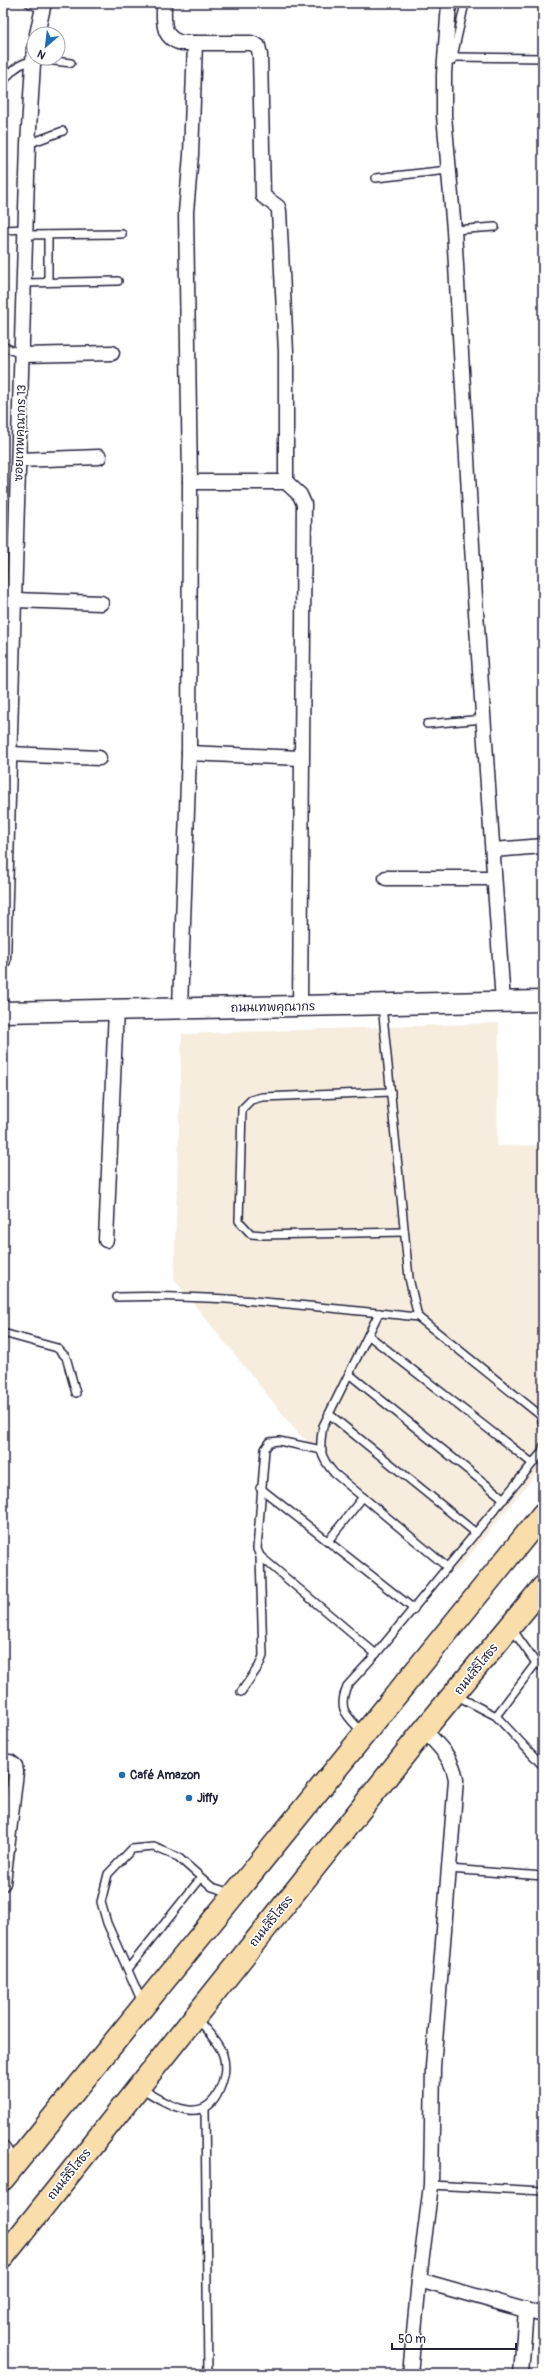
<svg xmlns="http://www.w3.org/2000/svg" width="546" height="2377" viewBox="0 0 546 2377" font-family="Pangolin,'Playpen Sans Thai',sans-serif">
<style>
.built{fill:#f6eddf}
.lines{fill:none;stroke-linecap:round;stroke-linejoin:round}
.lane-casing{stroke:#22223b;stroke-width:10}
.street-casing{stroke:#22223b;stroke-width:17}
.secondary-casing{stroke:#22223b;stroke-width:23}
.highway-casing{stroke:#22223b;stroke-width:25}
.lane{stroke:#fff;stroke-width:7}
.street{stroke:#fff;stroke-width:14}
.secondary{stroke:#fff;stroke-width:20}
.highway{stroke:#f9ddab;stroke-width:22}
.poi-dot{fill:#1f6fb2;stroke:#fff;stroke-width:1.5}
.labels{text-anchor:middle;stroke-width:3.5;stroke-linejoin:round;paint-order:stroke}
.street-label{font-size:12px;fill:#22223b;stroke:#fff}
.poi-label{font-size:12px;font-weight:bold;fill:#22223b;stroke:#fff;text-anchor:start}
</style>
<rect width="100%" height="100%" fill="#fff"/>
<filter id="ink" filterUnits="userSpaceOnUse"><feTurbulence type="fractalNoise" baseFrequency=".025" numOctaves="2"/><feDisplacementMap in="SourceGraphic" scale="8" xChannelSelector="R" yChannelSelector="G"/><feConvolveMatrix kernelMatrix="1 2 1 2 8 2 1 2 1" color-interpolation-filters="sRGB"/></filter>
<g filter="url(#ink)">
<path class="built" d="M499,1023l-2,123 46,-1v320l-87,107 -159,-140 -123,-153 8,-245z"/>
<g class="lines">
<g class="lane-casing">
<g id="lane">
<path d="M29,3l12,6"/>
<path d="M454,57l89,1"/>
<path d="M452,61l13,-58"/>
<path d="M3,83c17,-29 39,-23 68,-20"/>
<path d="M28,144l35,-13"/>
<path d="M376,178l72,-8"/>
<path d="M3,230l24,-1"/>
<path d="M454,230l41,-3"/>
<path d="M26,235l96,-1"/>
<path d="M48,281v-46"/>
<path d="M25,283l93,-2"/>
<path d="M3,346l19,9"/>
<path d="M427,724l57,-5"/>
<path d="M382,1005l27,273 9,39 122,98 3,9"/>
<path d="M391,1092l-129,5 -11,3 -9,9 -3,112 12,13 12,1 141,-3"/>
<path d="M117,1297c101,-3 201,10 301,20"/>
<path d="M379,1313l-56,113c-4,22 -4,30 11,47l113,94"/>
<path d="M3,1333l54,15 9,9 10,36"/>
<path d="M368,1335l164,128"/>
<path d="M349,1374l155,125"/>
<path d="M329,1414l147,119"/>
<path d="M322,1450l-43,-9 -9,1 -5,7 -8,100 3,7 116,98"/>
<path d="M260,1488l154,121"/>
<path d="M328,1541l35,-44"/>
<path d="M512,1629l24,34 7,4"/>
<path d="M241,1692l18,-26 4,-10 -3,-100"/>
<path d="M455,1695l41,21 47,50"/>
<path d="M496,1716l40,-53"/>
<path d="M363,1733c-16,-18 -26,-22 -16,-47l29,-32 166,-202 1,-5"/>
<path d="M449,1869l94,7"/>
<path d="M128,1969l73,-91"/>
<path d="M142,2002l-35,-79 -6,-21 7,-28 24,-25 22,-2 24,10 34,30 20,6"/>
<path d="M141,2088c24,15 62,40 78,3 5,-12 8,-23 4,-36 -5,-14 -18,-26 -27,-37"/>
<path d="M205,2108l3,266"/>
<path d="M431,2185l112,6"/>
</g>
</g>
<g class="street-casing">
<g id="street">
<path d="M164,3c0,18 -3,35 18,40h69l7,3 2,9 3,141 15,11 1,4 7,141v130l14,13 4,9 -4,503"/>
<path d="M449,3l-5,71v41l10,115 21,368 28,404"/>
<path d="M37,34l7,-31"/>
<path d="M22,355l90,-2"/>
<path d="M19,460l80,-3"/>
<path d="M190,482h96"/>
<path d="M14,600l87,3"/>
<path d="M189,753l112,5"/>
<path d="M10,754l89,4"/>
<path d="M493,850l50,-4"/>
<path d="M386,878h108"/>
<path d="M3,961l25,-817 6,-96"/>
<path d="M180,1008l9,-255 1,-271 -4,-270 5,-57 4,-112"/>
<path d="M106,1240l10,-230"/>
<path d="M424,1730c15,16 29,28 32,50l-23,287 -2,118 -12,95 124,35"/>
<path d="M3,1762h7l5,4 1,6 -13,111"/>
<path d="M3,2149l11,17"/>
<path d="M410,2374l9,-94"/>
<path d="M521,2374l5,-64"/>
</g>
</g>
<g class="secondary-casing">
<path id="secondary" d="M3,1012l540,-11"/>
</g>
<g class="highway-casing">
<g id="highway">
<path d="M3,2179l540,-665"/>
<path d="M3,2257l421,-527 119,-143"/>
</g>
</g>
<use href="#lane" class="lane"/>
<use href="#street" class="street"/>
<use href="#secondary" class="secondary"/>
<use href="#highway" class="highway"/>
</g>
</g>
<g class="poi-dot">
<circle cx="122" cy="1775" r="4"/>
<circle cx="189" cy="1798" r="4"/>
</g>
<g class="labels">
<g class="street-label">
<text transform="translate(20 433) rotate(-88)" y="4">ซอยเทพคุณากร 13</text>
<text transform="translate(273 1007) rotate(-1)" y="4">ถนนเทพคุณากร</text>
<text transform="translate(476 1669) rotate(-51)" y="4">ถนนสิริโสธร</text>
<text transform="translate(271 1921) rotate(-51)" y="4">ถนนสิริโสธร</text>
<text transform="translate(69 2174) rotate(-51)" y="4">ถนนสิริโสธร</text>
</g>
<g class="poi-label">
<text x="130" y="1779">Café Amazon</text>
<text x="197" y="1802">Jiffy</text>
</g>
</g>
<rect width="546" height="2377" fill="none" stroke="#fff" stroke-width="16"/>
<rect x="8" y="8" width="530" height="2361" fill="none" stroke="#22223b" stroke-width="1.5" filter="url(#ink)"/>
<g transform="translate(46 46) rotate(208)"><circle r="19" fill="#ffffff" stroke="#a7a7b1"/>
<path d="M0-3L7 15L0 10L-7 15Z" fill="#1f6fb2"/>
<text y="-6" font-size="11" font-weight="bold" text-anchor="middle" fill="#22223b">N</text>
</g>
<path d="M392 2343v6h124v-6" fill="none" stroke="#22223b" stroke-width="2"/>
<text x="398" y="2343" font-size="12" fill="#22223b" stroke="#ffffff" stroke-width="3" paint-order="stroke">50 m</text>
</svg>
